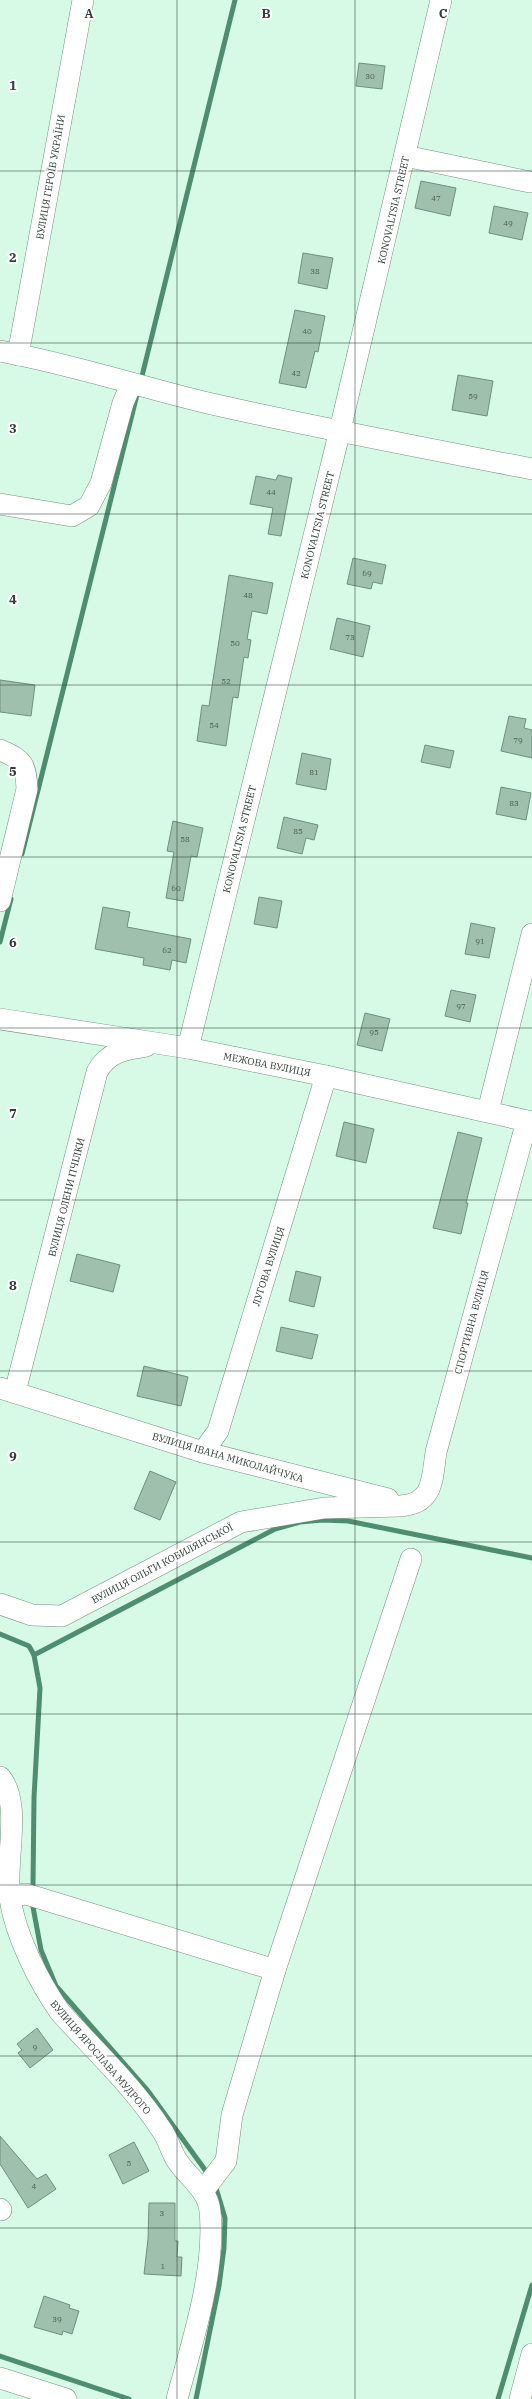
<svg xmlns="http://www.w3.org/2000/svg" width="532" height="2399" viewBox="0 0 532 2399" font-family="'IBM Plex Serif',serif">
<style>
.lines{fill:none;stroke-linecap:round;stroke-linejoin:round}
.stream{stroke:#4e8e6e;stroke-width:5}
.building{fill:#9ec0ad;stroke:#70907e}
.minor-casing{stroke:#739381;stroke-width:22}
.minor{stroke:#fff;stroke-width:21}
.grid{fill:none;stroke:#313e37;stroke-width:1;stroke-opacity:0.55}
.labels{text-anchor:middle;stroke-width:4;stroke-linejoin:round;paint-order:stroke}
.number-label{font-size:8px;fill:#4c5e54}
.street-label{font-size:10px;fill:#313e37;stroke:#fff}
.grid-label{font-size:13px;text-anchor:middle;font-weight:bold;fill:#313e37;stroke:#fff;stroke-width:4;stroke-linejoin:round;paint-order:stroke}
</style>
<rect width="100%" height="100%" fill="#d6fae5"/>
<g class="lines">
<g class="stream">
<path d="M142,376l93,-376"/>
<path d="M22,854l115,-459"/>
<path d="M0,942l11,-43"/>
<path d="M0,1634l29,12 5,9 6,33 -6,110 -1,87"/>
<path d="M34,1655l241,-126 25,-7 22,-2 26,1 184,37"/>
<path d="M33,1907l8,43 15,36 92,105 60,83"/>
<path d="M0,2356l129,43"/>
<path d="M196,2399l23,-113 5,-38 1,-30 -9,-30"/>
<path d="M498,2399l34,-114"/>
</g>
</g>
<g class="building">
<path d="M359,63l26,3 -3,23 -26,-3z"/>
<path d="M421,181l35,7 -6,28 -35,-8z"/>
<path d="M494,206l34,7 -6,27 -33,-7z"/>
<path d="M303,253l30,5 -6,31 -29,-6z"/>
<path d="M295,310l30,6 -7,36 -3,-1 -9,37 -27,-5z"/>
<path d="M458,375l35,6 -6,35 -35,-6z"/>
<path d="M278,475l14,3 -11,58 -13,-2 5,-26 -23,-4 6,-28 20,4z"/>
<path d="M353,558l33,7 -4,19 -9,-2 -2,7 -24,-5z"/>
<path d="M229,575l44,8 -6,31 -15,-3 -5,28 4,1 -3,18 -4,-1 -6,41 -5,-1 -7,49 -29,-5 5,-36 7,1z"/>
<path d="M337,618l33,8 -7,31 -33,-8z"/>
<path d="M0,680l35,5 -4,31 -31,-4z"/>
<path d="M509,716l17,3 -2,9 8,2v28l-31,-7z"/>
<path d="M425,745l29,6 -4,17 -29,-6z"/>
<path d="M302,753l29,6 -5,31 -30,-6z"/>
<path d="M501,787l30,6 -5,27 -30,-6z"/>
<path d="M284,817l34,8 -4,15 -8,-2 -4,16 -25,-6z"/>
<path d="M173,821l30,7 -6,29 -6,-1 -8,45 -17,-3 8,-46 -7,-1z"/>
<path d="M259,897l23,4 -5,27 -23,-4z"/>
<path d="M103,907l27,5 -3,15 64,12 -5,24 -14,-3 -2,10 -27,-5 1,-7 -49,-9z"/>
<path d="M471,923l24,5 -6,30 -24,-4z"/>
<path d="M451,990l25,5 -6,27 -25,-6z"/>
<path d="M365,1013l25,6 -8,32 -25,-6z"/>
<path d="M344,1122l30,7 -8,34 -30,-7z"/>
<path d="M458,1132l24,6 -16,65h2l-7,31 -28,-6z"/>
<path d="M77,1254l43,11 -7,27 -43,-11z"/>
<path d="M296,1271l25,6 -7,30 -25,-6z"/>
<path d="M281,1327l37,8 -6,24 -36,-8z"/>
<path d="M144,1366l44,11 -7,29 -44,-10z"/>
<path d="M150,1471l26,11 -16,38 -26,-11z"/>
<path d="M37,2028l16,22 -23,18 -12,-15 4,-3 -5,-6z"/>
<path d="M0,2136l37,43 9,-5 10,15 -28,19 -28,-44z"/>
<path d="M134,2142l15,29 -26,13 -14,-29z"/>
<path d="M149,2203h26v38h3l-1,16h5l-1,19 -37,-2 4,-35z"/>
<path d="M44,2296l26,9 -1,3 10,3 -7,23 -9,-3 -1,4 -28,-8z"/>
</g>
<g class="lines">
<g class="minor-casing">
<g id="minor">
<path d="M405,156l125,26"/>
<path d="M0,351c72,13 140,36 212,53 106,24 213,44 320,65"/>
<path d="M18,355l65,-355"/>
<path d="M0,504l72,12 17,-10 12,-23 22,-80 8,-19"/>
<path d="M0,750c23,9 26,15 27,39l-27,112"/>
<path d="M0,1019l188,29 138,28 206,46"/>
<path d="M188,1048l152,-618 101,-430"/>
<path d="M488,1111l44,-177"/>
<path d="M0,1388l203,64 185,47"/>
<path d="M15,1392l82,-320c10,-20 29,-23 49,-26"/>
<path d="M203,1452l15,-21 108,-355"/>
<path d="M0,1604l32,11 30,1 179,-94 83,-14 76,-2c34,-2 32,-27 36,-54l91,-331"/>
<path d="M0,1777c23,27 4,86 10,121 5,37 29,84 50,114 34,38 73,74 101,117 7,9 9,20 15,30 11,18 32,30 34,52 6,60 -18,131 -33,188"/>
<path d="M9,1896l17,-2 249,76"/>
<path d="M203,2191l23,-30 6,-46 43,-145 136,-411"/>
<path d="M0,2209l1,1"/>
<path d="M0,2378l66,21"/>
<path d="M520,2399l12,-45"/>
</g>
</g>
<use href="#minor" class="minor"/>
</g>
<path class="grid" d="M177,0v2399M355,0v2399M0,171h532M0,343h532M0,514h532M0,685h532M0,857h532M0,1028h532M0,1200h532M0,1371h532M0,1542h532M0,1714h532M0,1885h532M0,2056h532M0,2228h532"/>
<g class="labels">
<g class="number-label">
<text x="370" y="79">30</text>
<text x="436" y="201">47</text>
<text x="508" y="226">49</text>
<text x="315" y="274">38</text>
<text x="307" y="334">40</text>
<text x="296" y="376">42</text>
<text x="473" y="399">59</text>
<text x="271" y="495">44</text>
<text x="367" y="576">69</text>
<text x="248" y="598">48</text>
<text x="350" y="640">73</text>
<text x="235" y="646">50</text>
<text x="226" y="684">52</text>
<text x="214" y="728">54</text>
<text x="518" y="743">79</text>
<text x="314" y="775">81</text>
<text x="514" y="806">83</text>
<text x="298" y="834">85</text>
<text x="185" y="842">58</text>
<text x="176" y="891">60</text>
<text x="480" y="944">91</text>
<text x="167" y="953">62</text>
<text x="461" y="1009">97</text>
<text x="374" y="1035">95</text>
<text x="35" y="2050">9</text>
<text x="129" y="2166">5</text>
<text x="34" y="2189">4</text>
<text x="162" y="2216">3</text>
<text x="163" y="2269">1</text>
<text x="57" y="2322">39</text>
</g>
<g class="street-label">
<text transform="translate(50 177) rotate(-80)" y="4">ВУЛИЦЯ ГЕРОЇВ УКРАЇНИ</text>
<text transform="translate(393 210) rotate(-77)" y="4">KONOVALTSIA STREET</text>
<text transform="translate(317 525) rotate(-76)" y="4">KONOVALTSIA STREET</text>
<text transform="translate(239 839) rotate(-76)" y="4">KONOVALTSIA STREET</text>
<text transform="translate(267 1064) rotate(11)" y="4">МЕЖОВА ВУЛИЦЯ</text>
<text transform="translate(66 1197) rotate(-76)" y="4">ВУЛИЦЯ ОЛЕНИ ПЧІЛКИ</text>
<text transform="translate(268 1266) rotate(-72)" y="4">ЛУГОВА ВУЛИЦЯ</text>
<text transform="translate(471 1322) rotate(-75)" y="4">СПОРТИВНА ВУЛИЦЯ</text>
<text transform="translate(228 1457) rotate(16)" y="4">ВУЛИЦЯ ІВАНА МИКОЛАЙЧУКА</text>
<text transform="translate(162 1563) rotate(-28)" y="4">ВУЛИЦЯ ОЛЬГИ КОБИЛЯНСЬКОЇ</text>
<text transform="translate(101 2057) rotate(49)" y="4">ВУЛИЦЯ ЯРОСЛАВА МУДРОГО</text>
</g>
</g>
<g class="grid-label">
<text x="89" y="18">A</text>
<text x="266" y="18">B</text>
<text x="443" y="18">C</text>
<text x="13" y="90">1</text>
<text x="13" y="262">2</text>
<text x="13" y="433">3</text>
<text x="13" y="604">4</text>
<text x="13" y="776">5</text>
<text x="13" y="947">6</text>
<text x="13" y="1118">7</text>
<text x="13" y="1290">8</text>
<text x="13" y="1461">9</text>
</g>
</svg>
